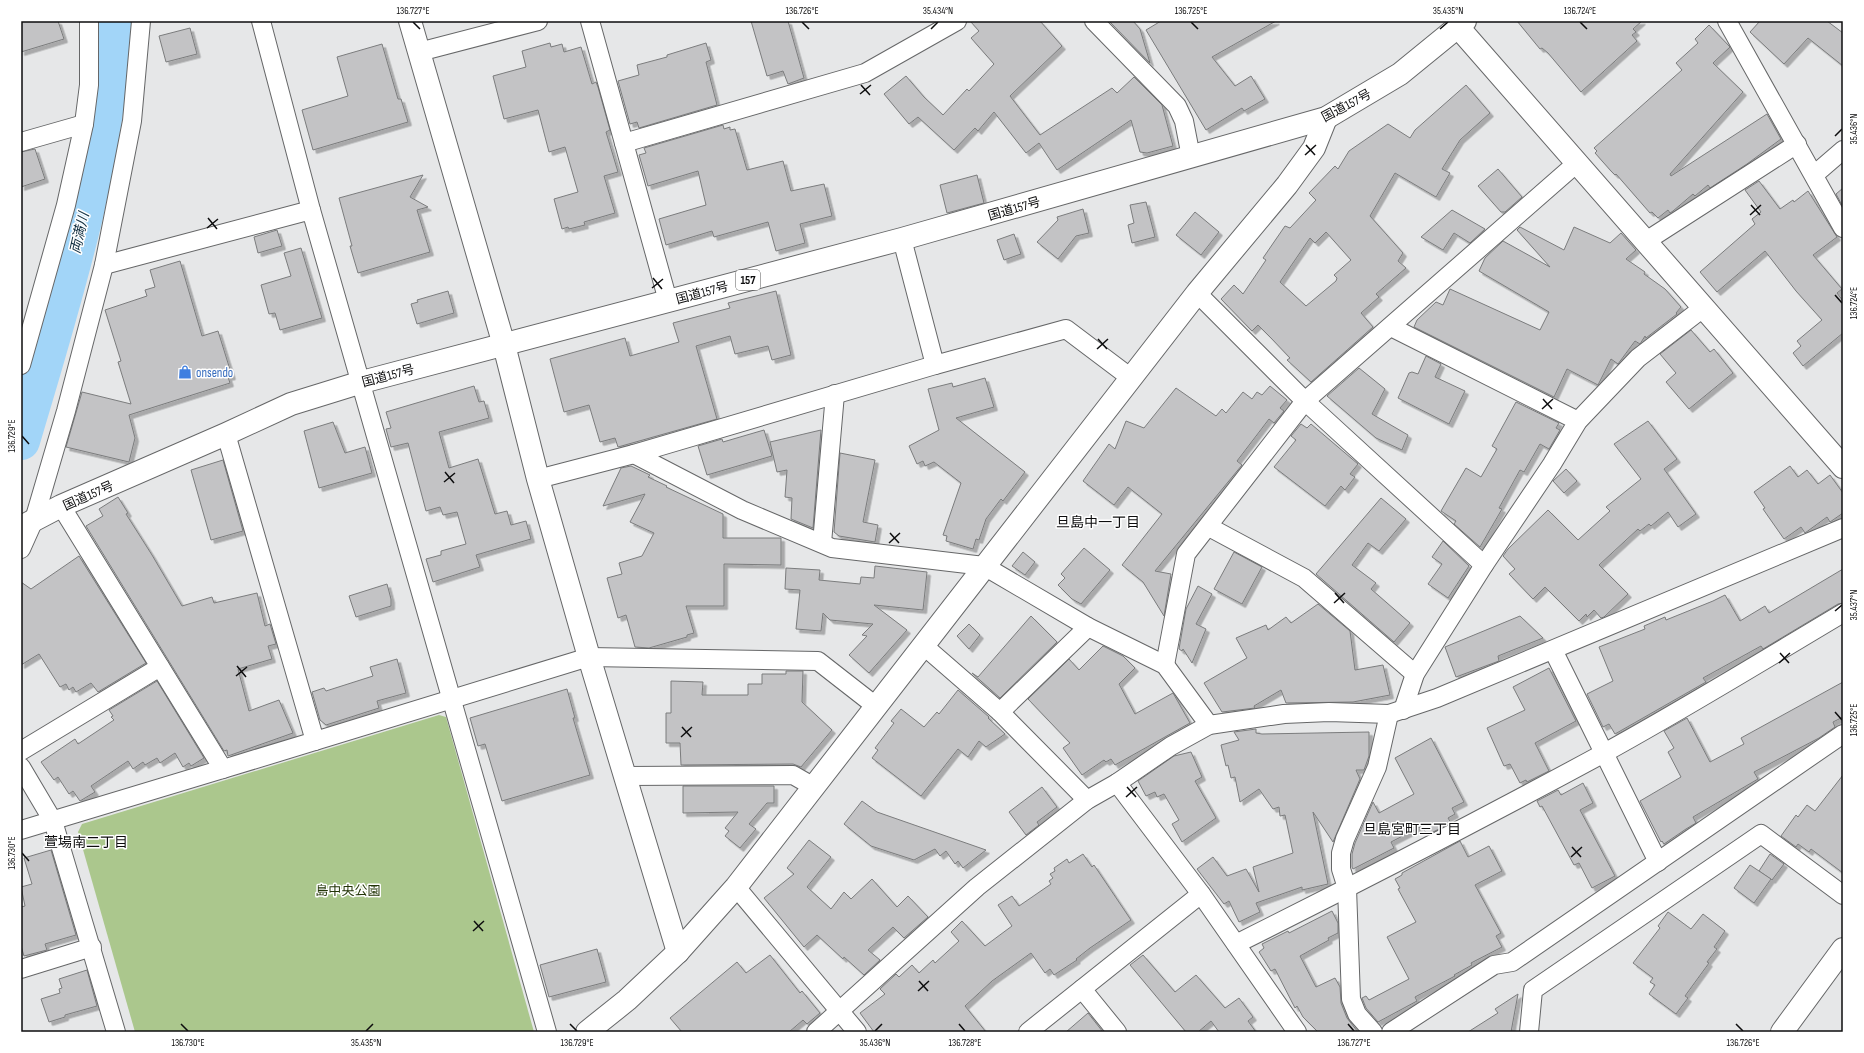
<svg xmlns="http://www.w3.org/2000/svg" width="1864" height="1053" viewBox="0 0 1864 1053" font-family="'Sofia Sans Condensed','Noto Sans JP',sans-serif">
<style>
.park{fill:#abc78d}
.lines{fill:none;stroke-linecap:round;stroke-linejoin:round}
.river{stroke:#a2d5f8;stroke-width:38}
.building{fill:#c3c3c5;stroke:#7b7c7d;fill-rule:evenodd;filter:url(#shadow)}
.street-casing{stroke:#666768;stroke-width:20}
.secondary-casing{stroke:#666768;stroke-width:24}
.highway-casing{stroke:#666768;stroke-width:24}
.street{stroke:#fff;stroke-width:18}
.secondary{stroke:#fff;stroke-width:22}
.highway{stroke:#fff;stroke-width:22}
.ticks{fill:none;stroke:#0d0d0e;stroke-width:1.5}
.labels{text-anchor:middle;stroke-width:3;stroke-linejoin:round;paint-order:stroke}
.shield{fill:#fff;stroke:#565656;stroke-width:1}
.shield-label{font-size:12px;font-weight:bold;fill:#0d0d0e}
.street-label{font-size:13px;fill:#0d0d0e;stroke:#fff}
.shop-label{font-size:13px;fill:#366cbe;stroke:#fff;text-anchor:start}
.park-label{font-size:13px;fill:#233507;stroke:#fff}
.water-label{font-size:14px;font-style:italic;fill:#143143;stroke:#fff}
.neighbourhood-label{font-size:14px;fill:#0d0d0e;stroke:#fff}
.neatline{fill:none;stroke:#0d0d0e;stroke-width:1.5}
.ticks-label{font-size:10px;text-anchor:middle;fill:#0d0d0e}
</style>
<defs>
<filter id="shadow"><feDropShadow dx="3.5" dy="3.5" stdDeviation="0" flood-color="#0004"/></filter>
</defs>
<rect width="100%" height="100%" fill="#e6e7e8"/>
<path class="park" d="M439,715l7,2 88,315h-399l-57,-200 4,-8z"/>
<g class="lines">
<path class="river" d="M21,441c40,-136 86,-278 92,-420"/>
</g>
<g class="building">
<path d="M21,21h37l6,18 -43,13z"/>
<path d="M751,21h37l16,57 -16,6 -5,-13 -16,5z"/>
<path d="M970,21h70l22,25 -52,50 30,39 72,-47 5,5 17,-16 28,28 11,41 -26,7 -7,-1 -9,-32 -74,50 -18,-27 -13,10 -32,-41 -16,19 -3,-3 -21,22 -36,-33 -9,7 -25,-30 22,-18 18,21 19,18 24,-26 2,2 25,-27 -23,-26 8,-7z"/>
<path d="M1109,21h24l7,8 10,34z"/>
<path d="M1161,21h115l-64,36 23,29 16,-10 14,23 -21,12 -2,-3 -36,22 -60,-100z"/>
<path d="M1517,21h125l-9,8 3,3 -4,3 5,6 -56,51 -33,-39 -6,-5 -2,1z"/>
<path d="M1760,21h67l16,12v33l-35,-28 -24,26 -34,-32z"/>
<path d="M1709,25l21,22 -17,16 30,29 -73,82 1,2 96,-62 14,25 -34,25 -37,24 -2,-3 -13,11 -2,-2 -20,17 -3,2 -2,-3 -10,8 -6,-6 -2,1 -34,-39 -1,1 -4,-4 -16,-18 2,-2 -3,-3 88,-78 -6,-7 22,-20 -3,-4z"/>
<path d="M190,28l7,26 -31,8 -7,-26z"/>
<path d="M550,43l1,4 11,-3 2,8 17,-5 11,37 4,-2 2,5 12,43 -4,2 12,40 -14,4 11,37 -31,9 1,3 -16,4 -1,-2 -6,2 -8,-30 24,-7 -13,-45 -16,5 -11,-42 -34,9 -11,-43 33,-9 -4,-16z"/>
<path d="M706,43l5,17 -5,2 11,43 -78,23 -2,-6 -7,2 -12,-43 21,-6 -2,-10 30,-8v-2z"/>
<path d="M382,44l16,55h3l7,23 -95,28 -11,-40 46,-14 -11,-39z"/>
<path d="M1466,85l24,28 -30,27 -18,29 8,4 -14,24 -41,-24 -25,43 33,37 -5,8 8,7 -30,26 3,3 -18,16 12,14 -62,55 -24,-22 3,-2 -19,-20 -13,-13 -6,6 -31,-32 13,-14 9,9 23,-34 -3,-2 22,-32 5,2 26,-28 -7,-7 26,-27 3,3 11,-18 39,-27 22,14 5,-8zM1326,232l25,28 -17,15 3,3 -1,3 -30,25 -26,-24 30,-44 5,5z"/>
<path d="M723,125l1,4 6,-2v3l5,-1 12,41 36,-9 8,30 33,-7 8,32 -32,8 5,19 -29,8 -8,-29 -54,15 -2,-6 -46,14 -7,-26 47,-14 -8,-34 -50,15 -9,-31 7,-2 -2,-5z"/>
<path d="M35,149l10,30 -24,8v-35z"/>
<path d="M1498,169l24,28 -17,15h-4l-23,-26z"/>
<path d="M423,175l-13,22 18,10 -11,3 13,42 -72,21 -8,-27h2l-13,-48z"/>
<path d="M977,175l7,28 -37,10 -7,-28z"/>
<path d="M1759,181l21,28 13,-9 1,2 14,-11 29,46 -24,18 29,34 -5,4 6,8v32l-40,33 -10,-13 8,-7 -4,-5 25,-21 -26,-29 -31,-40 -48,41 -17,-20 55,-48 -3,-5 9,-7 -16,-22z"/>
<path d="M1843,188v19l-7,-13z"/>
<path d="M1146,202l9,35 -23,6 -4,-18 6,-2 -4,-18z"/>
<path d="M1083,209l6,24 -13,3 -18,23 -21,-17 21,-22 -1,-3z"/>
<path d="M1452,210l33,19 -15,14 -16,-10 -11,17 -22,-13z"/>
<path d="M1195,212l24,20 -18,23 -25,-20z"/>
<path d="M1520,227l44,23 10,-23 36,16 11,-10 15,17 -10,9 19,13 -1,2 21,15 16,18 -5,6 1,1 -31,24 -1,-2 -5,8 -5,-3 -17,23 -7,-5 -13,26 -31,-16 -13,28 -140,-70 3,-7 19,-18 7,3 7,-16 90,41 9,-18 -70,-41 6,-13 18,-17 47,26 -33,-37z"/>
<path d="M277,230l5,16 -24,7 -4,-16z"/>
<path d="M1014,234l7,20 -17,6 -7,-20z"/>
<path d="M301,248l21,70 -42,12 -5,-17 -6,1 -8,-29 30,-9 -7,-23z"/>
<path d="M180,261l22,75 16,-5 14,45 -4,1 2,6 -101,32 6,23 -6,24 -63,-15 16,-55 49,12 -13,-42 3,-1 -16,-51 42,-14 -2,-6 10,-3 -5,-17z"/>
<path d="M448,291l6,22 -37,11 -6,-20 7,-2 -1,-2z"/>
<path d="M776,291l15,64 -19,5 -4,-14 -33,8 -5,-18 -34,10 21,73 -99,28 -3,-9 -15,4 -11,-37 -25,7 -14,-53 75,-21 5,18 49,-14 -6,-19 57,-15 -2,-5z"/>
<path d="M1691,330l19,22 4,-3 19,24 -44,36 -23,-27 10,-9 -16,-19z"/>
<path d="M1426,356l15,8 -6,13 30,14 -16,33 -51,-26 11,-25 3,-1 6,2z"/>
<path d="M1359,368l26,21 -13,25 36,21 -6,15 -26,-12 -49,-42z"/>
<path d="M985,378l9,29 -38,11 69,54 -22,29 -2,-2 -15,20 -7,21 -3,-1 -3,10 -27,-8 1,-5 -4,-1 18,-52 -27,-21 -9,4 -2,-5 -6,3 -8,-18 30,-16 -11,-41 24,-6 1,4z"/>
<path d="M474,386l5,16 5,-1 5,17 -50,14 10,36 29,-9 17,55 12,-3 4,14 15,-4 5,18 -55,16 4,12 -47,15 -7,-23 15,-4v-4l25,-7 -9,-32 -14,3 -3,-8 -14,4 -18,-68 -17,4 -5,-18 5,-1 -5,-16z"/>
<path d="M1270,386l17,14 -7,8 4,3 -10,12 -5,-4 -32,42 5,4 -87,106 16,3 -7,42 -21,-34 -21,-17 40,-51 -34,-27 -14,18 -31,-24 26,-37 6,5 11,-28 18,7 32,-40 40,28 6,-7 4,4 17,-21 9,7 5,-7 5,3z"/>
<path d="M1516,402l43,21 -3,5 4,2 -11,19 -9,-5 -16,28 -4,-2 -21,38 3,1 -22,38 -26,-23 2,-3 -15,-10 25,-43 15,9 16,-28 -5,-3z"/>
<path d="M1648,421l29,38 -13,10 32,45 -18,13 -10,-15 -17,14 -2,-2 -9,7 -2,-2 -39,36 29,29 -24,23 -3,1 -7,-8 -7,7 -1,-3 -7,7 -34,-34 -12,12 -24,-25 6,-5 -12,-13 5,-7 40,-39 30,30 32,-29 -4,-4 35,-28 -27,-35z"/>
<path d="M333,422l12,31 20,-6 7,26 -53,15 -15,-57z"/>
<path d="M1301,424l6,4 4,-4 47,40 -8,10 5,3 -10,13 -4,-4 -16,20 -51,-39 22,-27 -5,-4z"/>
<path d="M764,430l8,26 -65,19 -9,-29 24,-7 1,3z"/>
<path d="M821,430l-8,98 -22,-9 1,-21 -7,-1 2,-27 -10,2 -7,-30z"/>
<path d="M840,453l35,7 -12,62 15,3 -3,17 -36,-6 -5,-4z"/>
<path d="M223,460l20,71 -32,9 -20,-70z"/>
<path d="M631,466l19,9 -2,2 19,9 -1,1 57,27v24h58v27l-57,-1v42h-38l8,27 -7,2v2l-38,11 -14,-1 -9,-32 -8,3 -11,-40 15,-4 -3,-11 23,-7 12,-23 -24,-11 15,-28 -42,12 18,-38z"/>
<path d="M1790,466l8,11 9,-7 11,14 12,-9 13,18v20l-13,9 -3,-5 -22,16 -4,-6 -17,12 -21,-30 2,-1 -11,-16z"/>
<path d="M1566,469l11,12 -13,12 -11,-12z"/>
<path d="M118,497l10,16 -2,1 26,41 30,51 30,-9 2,6 43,-10 8,33 5,-2 6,20 -8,2 4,13 -34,10 11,42 30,-11 14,33 -65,23 -1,-6 -3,1 -138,-225 17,-10 -4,-7z"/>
<path d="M1381,498l25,21 -27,32 -11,-8 -16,22 24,18 -5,6 39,34 -16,19 -78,-68z"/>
<path d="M1443,541l26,25 -21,32 -20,-14 14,-20 -10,-7z"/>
<path d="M1084,548l26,22 -29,34 -9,-5 -14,-14 7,-7 -4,-4z"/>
<path d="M1023,552l12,10 -10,13 -13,-9z"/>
<path d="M1234,552l28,15 -20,37 -28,-15z"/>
<path d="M79,556l67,107 -48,29 -7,-9 -15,9 -3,-5 -4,3 -3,-6 -6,3 -21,-33 -18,11v-83l10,7z"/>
<path d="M875,566l52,6 -4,38 -49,-5 33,25 -38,43 -20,-18 18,-19 -5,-1 11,-11 -43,-4 -7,-7 -2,18 -25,-2 4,-39 -15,-1 1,-21 34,2 -1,10 41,4 1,-7 13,1z"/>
<path d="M1843,569v34l-5,1 -75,45 -2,-3 -58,32 3,4 -91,52 -6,-10 -6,3 -16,-33 26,-13 -14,-34 46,-18 -1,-3 21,-9 1,3 47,-19 12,-6 15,26 25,-15 4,7z"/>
<path d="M387,584l4,15v7l-35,11 -7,-21z"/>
<path d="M1198,586l14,8 -16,30 10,5 -14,34 -9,-14 -1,2 -3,-2 7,-40z"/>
<path d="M1318,604l32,27 5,39 28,-5 7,30 -37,7 -67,1 -5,-13 -27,16 1,2 -33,4 -18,-29 43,-25 -11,-20 30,-13 2,5 18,-13 5,6z"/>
<path d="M1031,616l26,26 -57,56 -28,-25 6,4z"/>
<path d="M1520,616l23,22 -45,18 1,5 -43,16 -11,-30z"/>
<path d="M969,624l11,11 -11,14 -12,-13z"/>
<path d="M1103,646l20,10 12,12 -16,16 16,30 38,-21 17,30 -75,42 -4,-6 -5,3 -2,-2 -22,15 -19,-27 7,-5 -42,-44 41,-40 10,11z"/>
<path d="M397,659l9,34 -29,8 2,7 -53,17 -6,-5 -8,-28 12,-4 2,3 47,-15 -3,-9z"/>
<path d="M1549,668l27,53 -41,22 14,28 -22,11 -1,-2 -6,3 -10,-19 -6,2 -17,-38 38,-18 -12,-23z"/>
<path d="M786,671h17l-1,31 30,28 -31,37 -8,-3 -112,1 -1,-22h-14v-30h5v-32l32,1 -1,13h46v-11h14v-10h24z"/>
<path d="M157,681l47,77 -13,8 -2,-3 -6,4 -8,-14 -15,10 -3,-5 -12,7 -2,-3 -10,7 -5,-8 -37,25 4,6 -15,9 -7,-10 -4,3 -11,-17 -4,3 -13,-18 34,-23 3,5 36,-24 -3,-3 2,-1 -4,-6z"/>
<path d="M1843,682v35l-10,5 2,5 -16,11 -65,34 4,7 -65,38 3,6 -10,6 -22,15 -2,-3 -1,1 -21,-41 41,-24 -13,-25 6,-4 -10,-17 23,-13 23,44 34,-18 -3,-6z"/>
<path d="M567,689l8,29h-2l17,57 -88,26 -17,-57 -7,2 -8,-28z"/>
<path d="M958,690l31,27 -1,1 17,16 -19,13 -7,-6 -11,16 -10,-8 -37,47 -49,-38 6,-8 -3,-2 19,-25 -3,-2 10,-12 23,18 13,-15 2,2z"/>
<path d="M1256,729v4l6,1 107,-2v24l-5,14h-8l4,9 -27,63 -20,-30 15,72 -26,6v-3l-46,16 4,9 -21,10 -10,-21 -5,3 -27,-35 16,-12 14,19 19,-7 13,23 -6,-25 40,-14 -8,-38 -5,1 -1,-9 -6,2 -14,-20 -19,13 -5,-25 -4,1 -3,-13 -2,1 -5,-21 18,-5 -5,-8z"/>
<path d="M1431,738l33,64 -12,6 3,6 -7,4 3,5 -24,12 -5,-9 -31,16 3,6 -41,21 -1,-2v-13l3,-11 18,-41 6,11 35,-19 -19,-36z"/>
<path d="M1191,752l11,25 -7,4 21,37 -34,24 -10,-18 7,-4 -15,-26 -7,3 -2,-5 -9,4 -8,-15 36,-25z"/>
<path d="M1843,775v98l-32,-24 -2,3 -11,-8 -2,3 -15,-11 15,-21 2,2 9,-12 8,6z"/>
<path d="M1583,783l10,20 -13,7 35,66 -23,12 -13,-25 -5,2 -32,-59 -2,1 -3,-6 21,-11 3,5z"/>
<path d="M683,786h91v17h-7l-18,21 7,5 -16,19 -15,-12 4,-5 -4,-3 13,-16 -55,1z"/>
<path d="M1042,787l15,20 -20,15 2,3 -13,10 -17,-23z"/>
<path d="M862,801l15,11 109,38 -23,18 -5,-7 -3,3 -9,-13 -6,5 -5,-7 -21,11 -43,-14 -27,-22z"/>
<path d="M809,840l22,17 -24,30 24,22 13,-17 7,7 21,-20 25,28 11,-11 20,21 -24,21 -11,-11 -25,23 12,10 -16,15 -20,-18 -1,2 -26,-24 -13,12 -40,-49 30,-24 -7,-6z"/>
<path d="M1460,841l8,16 21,-11 13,25 -27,14 26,48 -5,3 6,11 -31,16 1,2 -18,10 1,1 -40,21 2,4 -39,21 -12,-14 -4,-10 4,-2 3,4 40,-21 -22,-42 29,-15 -18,-33 2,-1 -5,-9 7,-4v-2z"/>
<path d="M51,850l25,85 -31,9 2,6 -23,6 -3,-10v-39l4,-1 -4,-19 11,-3 -8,-26z"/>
<path d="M1083,854l9,13 2,-2 37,55 -41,28 -14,11 1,1 -23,15 -4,-6 -5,4 -14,-20 -39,28 -27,25 21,26h-112l-14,-19 25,-19 -5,-5 16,-15 3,3 13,-12 7,8 14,-13 2,3 24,-22 -8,-9 11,-11 23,25 27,-20 -14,-21 14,-9 7,10 32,-22 -2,-3 4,-3 -3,-4 5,-3 -1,-3 13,-9 2,4z"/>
<path d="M1770,854l14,10 -12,16 -13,-9z"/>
<path d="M1750,865l21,14 -17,24 -20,-15z"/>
<path d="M1332,911l6,12v10l-10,5 1,2 -29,16 16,31 19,-9 5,9 1,16 6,15 11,14h-40l-15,-15 -6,-11 -2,2 -20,-39 -4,2 -12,-19 5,-4 -2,-4 26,-13 1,2z"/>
<path d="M1668,912l23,17 12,-15 22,17 -11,16 3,2 -10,13 2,1 -24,33 3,2 -12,16 -27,-20 6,-9 -5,-3 3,-4 -20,-15 27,-35 -2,-2z"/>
<path d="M597,949l9,33 -57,15 -9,-32z"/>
<path d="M770,955l30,38 2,-2 18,22 -13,11 -4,-4 -14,12h-107l-12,-14 67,-56 9,11z"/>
<path d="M1143,955l32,37 21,-17 29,33 14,-10 14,19 -5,4 8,11h-37l-8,-11 -13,11h-12l-56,-67z"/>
<path d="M87,970l10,36 -32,9v2l-16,5 -8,-23 19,-6 -1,-4 3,-1 -3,-9z"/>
<path d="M1518,994l-7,38h-43l30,-19 -3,-4z"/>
<path d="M1088,1013l15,19h-37z"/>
</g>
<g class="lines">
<g class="street-casing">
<g id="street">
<path d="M261,21l50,189"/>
<path d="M590,21l78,280"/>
<path d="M1094,21l83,85 7,15 7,36"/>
<path d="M1727,21l116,207"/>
<path d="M419,52l119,-31"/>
<path d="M21,142l63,-18"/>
<path d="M624,143l241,-70 92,-52"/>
<path d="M1814,175l29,-25"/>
<path d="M902,239l33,126 131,-36 65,49"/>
<path d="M1646,241l151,-97"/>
<path d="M104,265l207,-55c81,273 157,548 236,822"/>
<path d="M1197,293l108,108 179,164"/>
<path d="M1391,327l187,94"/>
<path d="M21,365l45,-160 18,-81 5,-39v-64"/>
<path d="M935,365l-301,89 108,56 90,38 152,18 104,61 77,38 44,60"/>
<path d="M226,434l89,307 274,-84 229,4 59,46"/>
<path d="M538,479l96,-25"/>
<path d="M61,506l162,263 92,-28"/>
<path d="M1209,527l95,51 111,96"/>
<path d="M822,543l13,-149"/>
<path d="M21,549l13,-29 32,-109 38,-146 28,-144 9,-100"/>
<path d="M924,646l76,66 87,88"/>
<path d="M1553,650l105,212"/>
<path d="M1165,665l21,-111 119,-153 273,-239"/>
<path d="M1403,710l12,-36 69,-109 68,-101 26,-43 60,-63 65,-50"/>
<path d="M1000,712l88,-85"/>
<path d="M21,751l139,-84"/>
<path d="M21,767l32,54 63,211"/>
<path d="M625,776l168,-1 21,12"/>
<path d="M1117,783l84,111 96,138"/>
<path d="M21,830l202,-61"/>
<path d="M736,887l121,145"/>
<path d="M1236,944c124,-62 248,-126 370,-192 80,-44 158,-92 237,-139"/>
<path d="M21,969l71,-22"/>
<path d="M1082,989l35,43"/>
<path d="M816,1032l161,-145 110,-87 30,-17 54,-37 38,-21 75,-11 45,-2 60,2 48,-16 406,-170"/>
<path d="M1028,1032l173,-138"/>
<path d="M1373,1032l-16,-18 -6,-15 -4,-111 -6,-19v-16l4,-14 32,-72 12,-53"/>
<path d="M1391,1032l103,-67 18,-3 331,-228"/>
<path d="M1529,1032l4,-42 228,-156 82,61"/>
</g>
</g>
<g class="secondary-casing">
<g id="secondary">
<path d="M410,21l94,324 34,134 51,178 89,295"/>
<path d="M1458,27l385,440"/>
<path d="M587,1032l40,-32 51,-48 58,-65 461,-594 90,-108 27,-37 12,-30"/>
<path d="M1782,1032l61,-83"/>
</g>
</g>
<g class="highway-casing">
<path id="highway" d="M21,527l40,-21 165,-72 65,-30 71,-22 540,-143 424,-121 74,-44 65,-53"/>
</g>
<use href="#street" class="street"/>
<use href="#secondary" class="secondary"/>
<use href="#highway" class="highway"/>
</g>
<path class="ticks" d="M413,22l7,7M802,22l7,7M1191,22l7,7M1580,22l7,7M931,29l7,-7M1440,29l8,-7M861,85l9,10M860,94l11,-9M1835,136l7,-7M1306,145l9,10M1305,155l11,-10M1751,205l9,10M1750,215l11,-10M208,218l9,11M207,228l11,-9M653,278l9,11M652,288l11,-9M1835,295l7,8M1098,339l9,10M1097,349l11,-10M1543,399l9,10M1542,409l11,-10M22,436l7,8M445,472l9,11M444,482l11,-9M890,533l9,10M889,543l11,-10M1335,593l9,10M1334,603l11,-10M1835,611l7,-6M1780,653l9,10M1779,663l11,-10M237,666l9,11M236,676l11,-9M1835,712l7,8M682,727l9,10M681,737l11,-10M1127,787l9,10M1126,797l11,-10M1572,847l9,10M22,853l7,8M1571,857l11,-10M474,921l9,10M473,931l11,-10M919,981l9,10M918,991l11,-10M181,1024l7,7M570,1024l7,7M959,1024l6,7M1348,1024l6,7M1736,1024l7,7M366,1031l7,-7M875,1031l7,-7"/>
<defs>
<g id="shop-bare" transform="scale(1.08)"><path d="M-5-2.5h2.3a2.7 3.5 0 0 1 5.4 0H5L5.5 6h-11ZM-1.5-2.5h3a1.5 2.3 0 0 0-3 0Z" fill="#3f7fe0" stroke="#fff" stroke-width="2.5" paint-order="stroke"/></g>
</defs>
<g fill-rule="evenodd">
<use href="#shop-bare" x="185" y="372"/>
</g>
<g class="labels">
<rect class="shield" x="736" y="270" width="24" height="20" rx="3"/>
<g class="shield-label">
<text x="748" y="284">157</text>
</g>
<g class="street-label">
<text transform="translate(1346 105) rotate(-28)" y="5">国道157号</text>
<text transform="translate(1014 208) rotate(-16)" y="5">国道157号</text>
<text transform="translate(702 292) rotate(-15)" y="5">国道157号</text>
<text transform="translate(388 375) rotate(-15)" y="5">国道157号</text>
<text transform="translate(88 495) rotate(-24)" y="5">国道157号</text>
</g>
<g class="shop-label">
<text x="196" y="377">onsendo</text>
</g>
<g class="park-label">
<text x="348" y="895">島中央公園</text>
</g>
<g class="water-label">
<text transform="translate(79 233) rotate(-77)" y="5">両満川</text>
</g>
<g class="neighbourhood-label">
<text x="1098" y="527">旦島中一丁目</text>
<text x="1412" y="834">旦島宮町三丁目</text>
<text x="86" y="847">萱場南二丁目</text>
</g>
</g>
<rect width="1864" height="1053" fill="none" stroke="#ffffff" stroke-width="44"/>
<rect x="22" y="22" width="1820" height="1009" class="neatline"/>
<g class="ticks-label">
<text x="413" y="14">136.727°E</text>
<text x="802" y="14">136.726°E</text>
<text x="938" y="14">35.434°N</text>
<text x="1191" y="14">136.725°E</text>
<text x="1448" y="14">35.435°N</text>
<text x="1580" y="14">136.724°E</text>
<text transform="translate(1853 129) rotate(-90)" y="4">35.436°N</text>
<text transform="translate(1853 303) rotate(-90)" y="4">136.724°E</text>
<text transform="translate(11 436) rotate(-90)" y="4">136.729°E</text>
<text transform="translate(1853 605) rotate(-90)" y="4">35.437°N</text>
<text transform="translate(1853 720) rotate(-90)" y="4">136.725°E</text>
<text transform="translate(11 853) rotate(-90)" y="4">136.730°E</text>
<text x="188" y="1046">136.730°E</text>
<text x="366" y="1046">35.435°N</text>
<text x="577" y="1046">136.729°E</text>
<text x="875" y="1046">35.436°N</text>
<text x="965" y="1046">136.728°E</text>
<text x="1354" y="1046">136.727°E</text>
<text x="1743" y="1046">136.726°E</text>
</g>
</svg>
